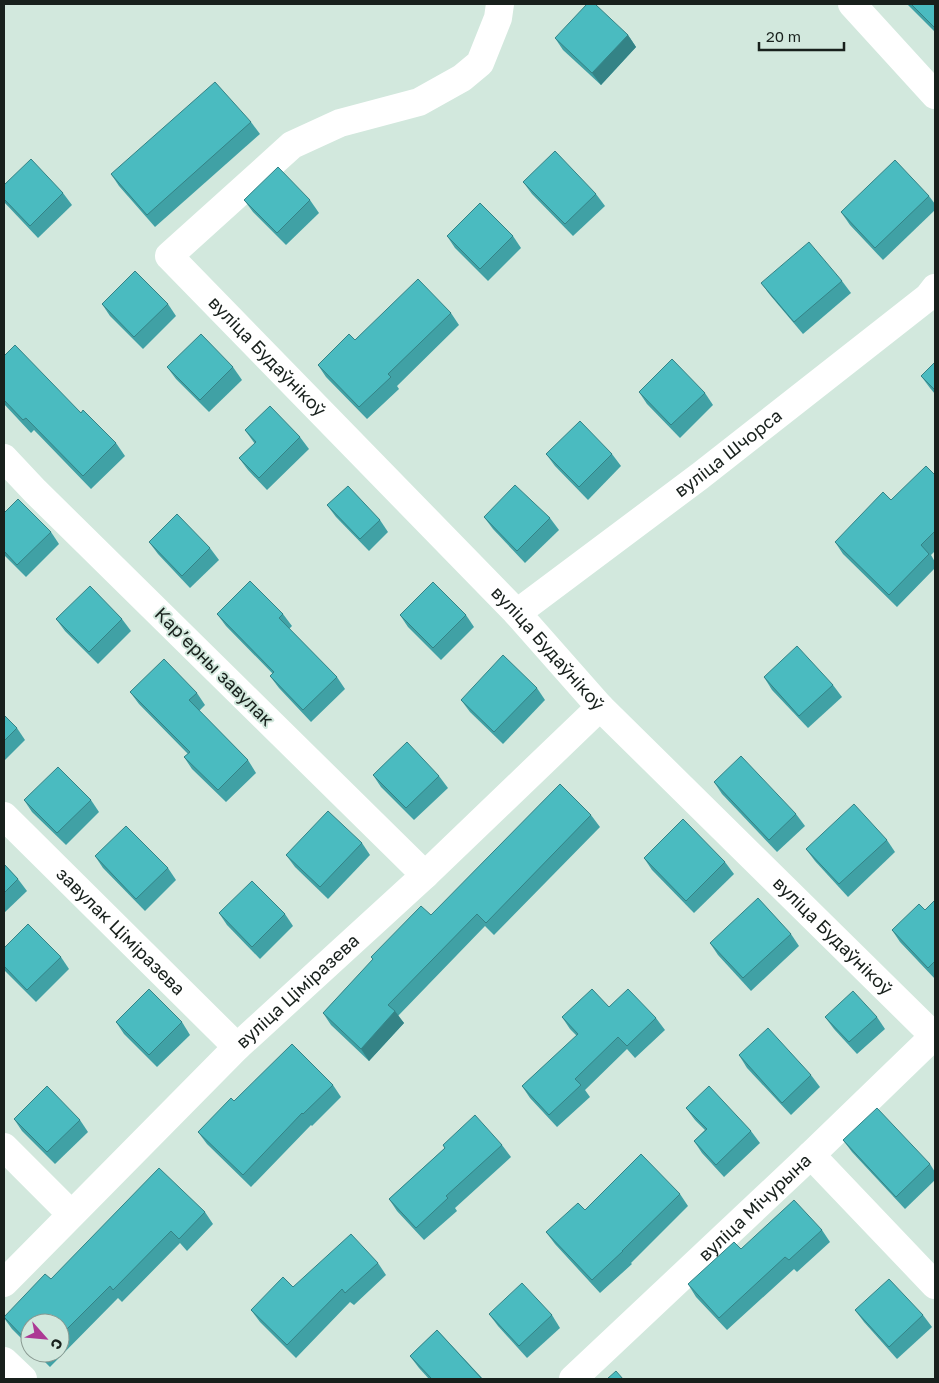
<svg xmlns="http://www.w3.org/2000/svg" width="939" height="1383" viewBox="0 0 939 1383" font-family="'Golos Text',sans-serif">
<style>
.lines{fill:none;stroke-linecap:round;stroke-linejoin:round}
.minor{stroke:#fff;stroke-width:28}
.wall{fill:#40a1a5}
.shaded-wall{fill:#348386}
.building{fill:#4abbc0;stroke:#348386}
.labels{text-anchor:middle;stroke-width:4;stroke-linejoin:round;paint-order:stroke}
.street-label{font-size:18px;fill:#18201c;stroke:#d2e8dd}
</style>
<rect width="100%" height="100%" fill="#d2e8dd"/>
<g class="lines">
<g class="minor">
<path id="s1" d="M500,4l-2,14 -18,45 -18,15 -43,24 -79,21 -48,22 -123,111 348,357 83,94 334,329"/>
<path d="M852,4l83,91"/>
<path d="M4,458l31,33 390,384"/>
<path id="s2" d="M517,613l183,-137 228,-179 7,-9"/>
<path id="s3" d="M4,816l233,231"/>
<path d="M4,1147l67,67"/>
<path d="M811,1155l124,130"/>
<path id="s4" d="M4,1283l233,-236 188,-172 175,-168"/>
<path d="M4,1361l19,18"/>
<path id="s5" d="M573,1379l238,-224 124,-120"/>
</g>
</g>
<g class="wall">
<path d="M907,4h28v28z"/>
<path d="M628,35l8,12 -35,38 -38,-35 -8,-12z"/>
<path d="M251,122l9,12 -105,93 -36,-41 -8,-12z"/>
<path d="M523,182l73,12 9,12 -32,30 -41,-42z"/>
<path d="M4,185l59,8 9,12 -34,33 -34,-36z"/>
<path d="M929,196l6,8v6l-52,50 -33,-35 -9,-13z"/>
<path d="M244,200h66l9,13 -33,32 -33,-33z"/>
<path d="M447,236h66l8,12 -33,33 -33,-33z"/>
<path d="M842,281l9,12 -48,41 -33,-39 -9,-12z"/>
<path d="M102,304h66l8,12 -33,33 -33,-33z"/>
<path d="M451,313l8,12 -62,61 2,3 -32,30 -41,-42 -8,-12 37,-25z"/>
<path d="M4,356l77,57 35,30 9,13 -34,33 -57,-59 -3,3 -27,-29z"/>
<path d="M935,362v32l-5,-6 -9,-12z"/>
<path d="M167,367h66l9,13 -33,32 -33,-33z"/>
<path d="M639,392l66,1 8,12 -33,33 -33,-34z"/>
<path d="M245,430l55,7 9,12 -42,41 -19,-20 -9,-12 16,-14z"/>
<path d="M546,454h66l9,12 -33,34 -33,-34z"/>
<path d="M935,475v76l-4,4 4,7v6l-38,39 -54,-53 -8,-12 56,-42z"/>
<path d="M327,505l53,15 8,12 -19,19 -33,-34z"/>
<path d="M4,513l47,19 8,12 -33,33 -22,-22z"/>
<path d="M484,517l66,1 9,12 -34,33 -32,-34z"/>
<path d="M149,542l61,6 9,12 -29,28 -32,-34z"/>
<path d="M217,614h66l9,12 -3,3 48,48 8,12 -34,33 -32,-34 -9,-12 3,-2 -47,-48z"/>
<path d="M400,615h66l8,12 -33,33 -33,-33z"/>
<path d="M56,619h66l9,12 -33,33 -33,-33z"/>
<path d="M764,677l69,8 9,12 -34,31 -36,-38z"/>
<path d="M537,688l8,12 -42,44 -33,-32 -9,-12z"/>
<path d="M130,692l67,1 8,12 -6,6 49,49 8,13 -30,29 -34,-33 -8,-12 4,-3 -49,-50z"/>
<path d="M4,715l13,13 8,12 -21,21z"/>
<path d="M373,775l66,1 9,12 -34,32 -33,-33z"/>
<path d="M714,782l82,32 9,12 -28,26 -55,-58z"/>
<path d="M24,800h67l8,12 -33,33 -34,-33z"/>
<path d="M591,815l9,12 -106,108 -9,-9 -87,90 6,7 -35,38 -38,-36 -8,-12 50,-53 -2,-3 60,-42z"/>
<path d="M887,840l8,12 -47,45 -33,-36 -9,-12z"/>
<path d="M362,843l8,12 -42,44 -33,-32 -9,-12z"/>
<path d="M95,856l73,12 8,12 -31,31 -42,-43z"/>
<path d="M644,858l81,4 9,12 -40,39 -42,-43z"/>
<path d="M4,864l14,15 9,12 -23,22z"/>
<path d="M935,900v79l-35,-37 -8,-12 33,-20z"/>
<path d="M219,913l66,1 8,12 -33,33 -33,-34z"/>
<path d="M791,934l8,12 -48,45 -33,-36 -8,-12z"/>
<path d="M4,948l57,9 8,12 -33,33 -32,-32z"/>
<path d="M609,1007l47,11 9,12 -30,28 -8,-9 -42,41 5,7 -33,30 -27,-29 -8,-12 55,-50 -7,-7 -8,-12z"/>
<path d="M825,1017h52l8,12 -28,25 -23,-25z"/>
<path d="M116,1022h66l8,13 -33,32 -33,-33z"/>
<path d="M739,1055l72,20 9,12 -29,28 -44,-47z"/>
<path d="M333,1085l8,12 -29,29 -1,-1 -60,62 -44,-43 -9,-12 36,-31z"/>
<path d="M686,1108l65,23 9,12 -36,34 -22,-24 -8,-12 11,-11 -10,-10z"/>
<path d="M14,1119l66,1 8,12 -33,32 -33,-33z"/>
<path d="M843,1140l87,24 5,8v8l-30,29 -53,-57z"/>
<path d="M443,1145h59l9,12 -56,51 2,3 -33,29 -27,-29 -8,-12 56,-51z"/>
<path d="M680,1194l8,12 -57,57 1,1 -32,29 -45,-49 -9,-12 39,-22z"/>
<path d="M205,1212l8,12 -26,27 -7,-8 -58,59 -4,-4 -68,69 -14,-14h24v-30h-30v24l-18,-18 -8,-11 47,-39z"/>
<path d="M822,1230l8,12 -33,30 -3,-3 -67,61 -31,-33 -8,-13 53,-35z"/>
<path d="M378,1263l8,12 -32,30 -4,-3 -54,56 -36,-36 -9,-12 42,-23z"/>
<path d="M855,1310l68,5 9,12 -35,32 -33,-37z"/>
<path d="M489,1314l63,1 8,13 -33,30 -29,-32z"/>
<path d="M437,1330l46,49h-54l-10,-11 -9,-12z"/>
</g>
<g class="shaded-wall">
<path d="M628,35l8,12 -35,38 -9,-12z"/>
<path d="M395,1011l9,12 -35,38 -8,-12z"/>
</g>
<g class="building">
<path d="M587,4h8l33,31 -36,38 -37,-35z"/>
<path d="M911,4h24v24z"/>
<path d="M215,82l36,40 -104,93 -36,-41z"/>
<path d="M555,151l41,43 -31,30 -42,-42z"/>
<path d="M31,159l32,34 -33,33 -26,-27v-14z"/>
<path d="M895,160l34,36 -54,52 -34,-36z"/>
<path d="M278,167l32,33 -33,33 -33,-33z"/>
<path d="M480,203l33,33 -33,33 -33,-33z"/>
<path d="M809,242l33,39 -48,41 -33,-39z"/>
<path d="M135,271l33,33 -34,33 -32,-33z"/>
<path d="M418,279l33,34 -63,61 3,3 -32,30 -41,-42 31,-31 6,6z"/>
<path d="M201,334l32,33 -33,33 -33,-33z"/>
<path d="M15,345l66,68 2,-3 33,33 -33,33 -57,-58 -3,2 -19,-20v-44z"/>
<path d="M672,359l33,34 -34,32 -32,-33z"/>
<path d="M935,362v28l-14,-14z"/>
<path d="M270,406l30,31 -41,41 -20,-20 17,-16 -11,-12z"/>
<path d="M580,421l32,33 -33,33 -33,-33z"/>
<path d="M926,466l9,9v56l-14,14 8,9 -40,41 -54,-53 48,-50 8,8z"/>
<path d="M515,485l35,33 -33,33 -33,-34z"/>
<path d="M348,486l32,34 -20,19 -33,-34z"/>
<path d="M18,499l33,33 -34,33 -13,-14v-38z"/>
<path d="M177,514l33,34 -28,28 -33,-34z"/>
<path d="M250,581l33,33 -4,4 58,59 -34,33 -33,-34 4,-4 -57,-58z"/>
<path d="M433,582l33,33 -33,33 -33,-33z"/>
<path d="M90,586l32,33 -33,33 -33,-33z"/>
<path d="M797,646l36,39 -34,31 -35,-39z"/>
<path d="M503,655l34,33 -43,44 -33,-32z"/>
<path d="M164,659l33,34 -8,7 59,60 -30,30 -34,-33 6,-5 -60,-60z"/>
<path d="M4,715l13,13 -13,13z"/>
<path d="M407,742l32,34 -33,32 -33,-33z"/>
<path d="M741,756l55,58 -27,26 -55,-58z"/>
<path d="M58,767l33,33 -34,33 -33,-33z"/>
<path d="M560,784l31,31 -105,108 -9,-9 -89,91 7,6 -34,38 -38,-36 50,-54 -2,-2 50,-51 10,9z"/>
<path d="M854,804l33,36 -48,44 -33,-35z"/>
<path d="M328,811l34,32 -42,44 -34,-32z"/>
<path d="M683,819l42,43 -39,39 -42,-43z"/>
<path d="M126,826l42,42 -32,31 -41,-43z"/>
<path d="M4,864l14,15 -14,14z"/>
<path d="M252,881l33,33 -33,33 -33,-34z"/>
<path d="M758,898l33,36 -48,44 -33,-35z"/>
<path d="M935,900v61l-7,7 -36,-38 27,-26 6,6z"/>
<path d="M28,924l33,33 -34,33 -23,-24v-18z"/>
<path d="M149,989l33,33 -33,33 -33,-33z"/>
<path d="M592,989l17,18 19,-18 28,29 -29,28 -9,-9 -43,42 6,6 -32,30 -27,-29 56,-52 -16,-17z"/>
<path d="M853,991l24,26 -28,25 -24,-25z"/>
<path d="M768,1028l43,47 -29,28 -43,-48z"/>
<path d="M292,1044l41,41 -30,29 -1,-1 -59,62 -45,-43 33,-34 3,3z"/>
<path d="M47,1086l33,34 -33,32 -33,-33z"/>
<path d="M709,1086l42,45 -35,34 -22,-24 13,-12 -21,-21z"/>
<path d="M877,1108l53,56 -34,33 -53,-57z"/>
<path d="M475,1115l27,30 -56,51 2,2 -32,30 -27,-29 56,-51 -2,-3z"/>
<path d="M641,1154l39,40 -58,57h1l-31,29 -46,-48 32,-29 7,7z"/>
<path d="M159,1168l46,44 -26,27 -8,-8 -58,59 -3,-4 -50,50v-13h-30v21l-26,-27 41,-43 6,5z"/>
<path d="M794,1200l28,30 -33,30 -4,-3 -66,61 -31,-34 46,-42 7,7z"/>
<path d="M351,1234l27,29 -33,30 -3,-4 -55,56 -36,-35 32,-33 10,10z"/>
<path d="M889,1279l34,36 -34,32 -34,-37z"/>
<path d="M522,1283l30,32 -33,31 -30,-32z"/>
<path d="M437,1330l45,49h-53l2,-1 -21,-22z"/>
<path d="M616,1371l7,8h-16z"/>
</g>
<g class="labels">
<g class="street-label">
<text dy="6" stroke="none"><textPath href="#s1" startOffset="576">вуліца Будаўнікоў</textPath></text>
<text dy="6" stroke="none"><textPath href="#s2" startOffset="265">вуліца Шчорса</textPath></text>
<text dy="6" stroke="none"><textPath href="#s1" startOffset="981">вуліца Будаўнікоў</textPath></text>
<text transform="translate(214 667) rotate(45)" y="6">Карʼерны завулак</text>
<text dy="6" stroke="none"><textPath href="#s3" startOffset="164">завулак Ціміразева</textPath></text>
<text dy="6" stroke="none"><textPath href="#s1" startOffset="1386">вуліца Будаўнікоў</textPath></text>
<text dy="6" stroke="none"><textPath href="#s4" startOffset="414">вуліца Ціміразева</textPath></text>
<text dy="6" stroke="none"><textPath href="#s5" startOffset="250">вуліца Мічурына</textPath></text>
</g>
</g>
<rect width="939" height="1383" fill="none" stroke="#18201c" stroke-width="10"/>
<g transform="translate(45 1338) rotate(117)"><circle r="24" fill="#d2e8dd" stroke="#889890"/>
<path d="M0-4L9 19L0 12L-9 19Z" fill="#ac3994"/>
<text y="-8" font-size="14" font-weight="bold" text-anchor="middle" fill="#18201c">С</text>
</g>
<path d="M759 42v8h85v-8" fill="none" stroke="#18201c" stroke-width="2.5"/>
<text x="766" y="42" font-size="15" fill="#18201c" stroke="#d2e8dd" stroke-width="4" paint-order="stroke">20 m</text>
</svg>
